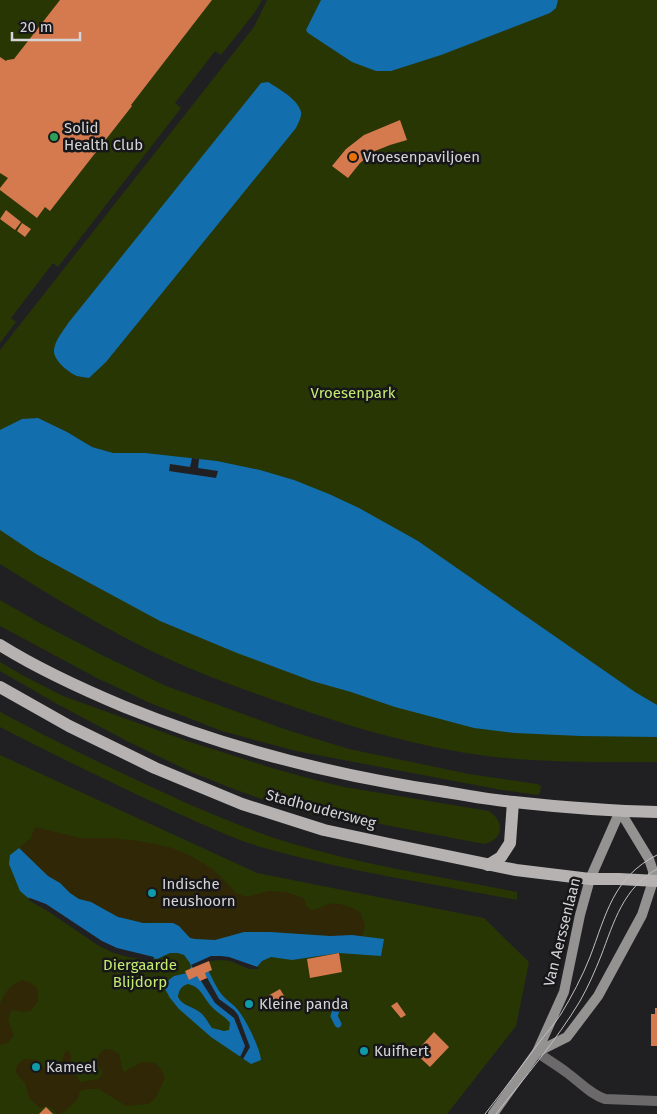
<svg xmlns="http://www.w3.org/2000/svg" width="657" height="1114" viewBox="0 0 657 1114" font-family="'Fira Sans',sans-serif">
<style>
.green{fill:#283604}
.sand{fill:#302706}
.water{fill:#136ead;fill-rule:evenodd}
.pier{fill:#202023}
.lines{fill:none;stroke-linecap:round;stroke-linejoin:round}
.stream{stroke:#136ead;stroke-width:7}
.building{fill:#d57a4e}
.street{stroke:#6b6969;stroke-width:10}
.secondary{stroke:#959292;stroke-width:10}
.primary{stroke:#b6b2b2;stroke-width:12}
.tram{stroke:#c0bfc2;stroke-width:1}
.leisure-dot{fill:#2e9e5b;stroke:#17171a;stroke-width:2}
.food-dot{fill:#e8710a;stroke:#17171a;stroke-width:2}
.culture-dot{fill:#0f9aa8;stroke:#17171a;stroke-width:2}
.labels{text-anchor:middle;stroke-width:5;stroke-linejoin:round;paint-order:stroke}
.poi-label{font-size:15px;fill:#d5d4d7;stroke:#17171a;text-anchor:start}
.park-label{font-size:15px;fill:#c4eb70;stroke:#17171a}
.street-label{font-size:15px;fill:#d5d4d7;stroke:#17171a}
</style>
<rect width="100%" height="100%" fill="#202023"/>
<g class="green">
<path d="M0,0h262l-7,12 -34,43 -6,-4 -40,52 6,5 -123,159 -5,-4 -42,55 5,4 -16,21z"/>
<path d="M267,0h390v762c-64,0 -134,1 -197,-10 -63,-11 -125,-30 -186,-52 -38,-13 -76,-27 -112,-44 -57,-27 -109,-59 -162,-92v-214l254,-323z"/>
<path d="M0,600l38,22 66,34 62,30 118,43 65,20 120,25 68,10 4,2 -1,6 -2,3 -36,-5 -206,-39 -74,-20 -72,-28 -53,-25 -97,-52z"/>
<path d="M0,662l22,13 41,21 127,46 82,26 43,12 29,7 145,24c16,11 15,28 -5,33l-114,-22 -56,-7 -38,-11 -45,-16 -42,-17 -60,-29 -70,-37 -59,-34z"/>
<path d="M0,712c60,32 122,62 184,90 35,15 70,30 106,41 74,22 151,34 227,49v8c-83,-16 -167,-28 -249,-51 -31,-8 -61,-23 -91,-36 -60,-27 -118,-56 -177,-86z"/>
<path d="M0,755l257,118 227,45 45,44 -13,64 -69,88h-447z"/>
</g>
<g class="sand">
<path d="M35,827l45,11h30l29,3 30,6 20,8 25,15 22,23 10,4 23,-6 17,1 18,6 2,8 6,4c6,-1 10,-4 16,-6 11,-2 22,3 32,8l5,13 -3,11h-32l-60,-4 -43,5 -12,3 -20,-1 -5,-1 -11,-12 -15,-4 -21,1 -25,-6 -27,-15 -12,-3 -9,-6 -10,-10 -12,-7 -29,-28 12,-10z"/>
<path d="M22,980l8,3 8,6v12l-7,10 -8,1 -11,-2 -4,9 6,17c-4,4 -8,10 -14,8v-40c4,-12 11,-19 22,-24z"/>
<path d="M104,1049l8,1 7,4 3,14 2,4 18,-10 13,1 6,6 4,9 -9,19 -7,7 -23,2 -27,-17h-10l-9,2 -2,8 -15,14 -6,1c-6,-7 -8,-10 -17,-6l-11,-10 -4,-15 -6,-6 -3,-5 1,-7 7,-6c20,-1 14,5 26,14l8,-3 7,-18 3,-2 3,5v11l9,16 19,-3 4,-7 -5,-6v-10z"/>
</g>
<g class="water">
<path d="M321,0h237l-2,8 -6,5 -109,42 -50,16h-15l-24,-9 -44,-29 -2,-3z"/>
<path d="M268,82c11,7 30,17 33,30 1,5 -3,11 -5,16l-190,234 -17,16c-4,-1 -9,-1 -12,-2 -9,-4 -24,-16 -23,-26 1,-10 10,-20 15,-28l192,-239z"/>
<path d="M38,418l29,14 25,15 21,6h32l72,8 43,9 34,10 35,14 30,14 59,33 217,151 22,13v32l-77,-1 -65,-3 -41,-5 -79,-21 -44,-15 -39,-11 -75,-28 -77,-32 -124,-67 -36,-24v-100l22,-11z"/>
<path d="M19,848l29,28 12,7 10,10 9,6 12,3 27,15 9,2 16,4h30l6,3 11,12 5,1 20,1 29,-8h26l60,4 22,-1 32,4 -3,17 -42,-3 -47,7 -21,-3 -9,4 -5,6 -27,-8 -19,-1 -5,9c6,9 10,22 18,30 5,5 10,8 14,13 8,10 22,38 23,50l-10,4 -40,-27 -32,-28 -9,-11 -6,-11 1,-4 9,-7 13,-3 4,-6 -1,-4 -6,-8 -6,-2h-8l-13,6 -28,-4 -15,-5 -67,-42 -20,-11 -7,-6 -11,-27 1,-9zM188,984c13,3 15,13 23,22 6,7 14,10 19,17l-1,7 -5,1 -12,-3c-3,-4 -6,-10 -10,-14 -8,-8 -19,-7 -24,-17 1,-7 3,-11 10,-13z"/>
</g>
<g class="pier">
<path d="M192,458l7,1 -1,9 20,3 -2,7 -47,-7 1,-7 20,3z"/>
<path d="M30,898l16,6 56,37 15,7 37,9 -1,4 -25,-4 -14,-4 -15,-7 -53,-36 -18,-10z"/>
<path d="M211,956h10l8,1 31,11 -3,1h-8l-19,-8 -8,-1 -12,1 -4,8 -1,5 14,25 15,11 4,5 12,32 -7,12 -3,-2 3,-6 2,-5 -11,-28 -19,-15 -24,-38z"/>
</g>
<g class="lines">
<path class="stream" d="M338,1024l-4,-8 3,-8 3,-3"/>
</g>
<g class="building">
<path d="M60,0h152l-81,105 1,1 -82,105 -5,-4 -8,11 -37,-28v-2l8,-10 -8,-5v-116l6,4 1,-1 7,-1z"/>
<path d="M400,120l7,20 -17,5 -15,6 -15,12 -12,15 -16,-12 14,-17 18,-14z"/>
<path d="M6,210l15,12 -6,8 -15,-11z"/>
<path d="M22,223l9,6 -6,8 -8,-6z"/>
<path d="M339,953l3,19 -32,6 -3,-19z"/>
<path d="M209,961l3,9 -7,3 2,5 -7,3 -3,-5 -8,4 -4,-9z"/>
<path d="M280,989l6,10 -5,4 2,3 -7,5 -10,-14z"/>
<path d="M397,1002l9,13 -5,3 -10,-12z"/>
<path d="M655,1008h2v38h-6v-32h4z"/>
<path d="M434,1032l15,15 -19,20 -15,-14z"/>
<path d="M46,1107l7,7h-14z"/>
</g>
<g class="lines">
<path class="street" d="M537,1052c9,7 20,13 29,20 14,10 24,22 39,27l52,2"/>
<g class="secondary">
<path d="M537,1052l30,-15 31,-41 44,-81 11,-34v-10l-4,-12 -29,-48"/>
<path d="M493,1114l44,-62 27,-60 16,-77 10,-36 30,-68"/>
</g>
<g class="primary">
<path d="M0,645c40,25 82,44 125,62 104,42 211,69 321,85 23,4 45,8 68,10 47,5 95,9 143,10"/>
<path d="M0,687l69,39 86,42 87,36 82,26 70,15 122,25 74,9h29l38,2"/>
<path d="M488,865l13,-8 9,-14 3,-41"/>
</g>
<g class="tram">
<path d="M485,1114c18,-23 35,-46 53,-70 7,-10 16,-19 23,-30 11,-18 21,-37 29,-57 16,-42 23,-80 67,-102"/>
<path d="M496,1114c29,-37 60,-73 84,-113 8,-14 15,-30 21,-45 13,-34 22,-68 56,-87"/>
</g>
</g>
<circle class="leisure-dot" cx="54" cy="137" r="5"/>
<circle class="food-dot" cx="353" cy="157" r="5"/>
<g class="culture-dot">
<circle cx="152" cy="893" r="5"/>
<circle cx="249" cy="1004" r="5"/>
<circle cx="364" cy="1051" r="5"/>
<circle cx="36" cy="1067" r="5"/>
</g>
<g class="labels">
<g class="poi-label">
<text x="64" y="133">Solid<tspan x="64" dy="17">Health Club</tspan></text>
<text x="363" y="162">Vroesenpaviljoen</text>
<text x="162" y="889">Indische<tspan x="162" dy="17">neushoorn</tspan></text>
<text x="259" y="1009">Kleine panda</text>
<text x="374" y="1056">Kuifhert</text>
<text x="46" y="1072">Kameel</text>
</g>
<g class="park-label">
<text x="353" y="398">Vroesenpark</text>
<text x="140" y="970">Diergaarde<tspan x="140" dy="17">Blijdorp</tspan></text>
</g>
<g class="street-label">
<text transform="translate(321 809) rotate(15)" y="5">Stadhoudersweg</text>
<text transform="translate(562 932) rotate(-76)" y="5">Van Aerssenlaan</text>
</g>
</g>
<path d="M12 32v8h68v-8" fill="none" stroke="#d5d4d7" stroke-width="2.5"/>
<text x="20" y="32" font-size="15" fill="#d5d4d7" stroke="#17171a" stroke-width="4" paint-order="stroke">20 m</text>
</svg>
